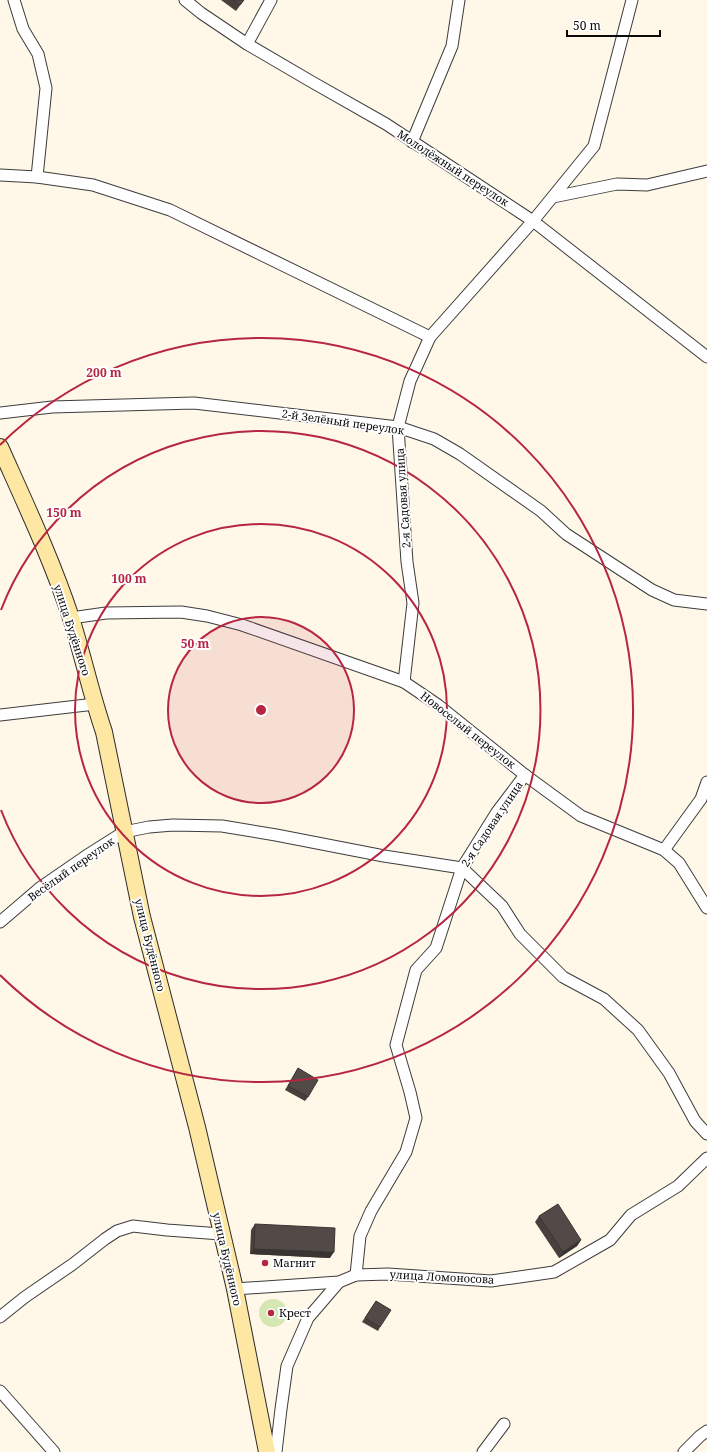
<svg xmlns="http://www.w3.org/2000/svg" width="707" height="1452" viewBox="0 0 707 1452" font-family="'Noto Serif',serif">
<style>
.green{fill:#d5e7b3}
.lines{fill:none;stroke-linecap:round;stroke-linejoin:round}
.street-casing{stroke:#3d3d3d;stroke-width:13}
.secondary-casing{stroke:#2c2c2c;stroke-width:18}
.street{stroke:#fff;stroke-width:11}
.secondary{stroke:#fee7a3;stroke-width:16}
.wall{fill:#47403d}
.shaded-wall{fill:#393432}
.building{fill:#524a47;stroke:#393432}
.ring{fill:none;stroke:#b62641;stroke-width:2}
.poi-dot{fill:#b62641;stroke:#fff;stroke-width:1.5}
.labels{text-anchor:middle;stroke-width:4;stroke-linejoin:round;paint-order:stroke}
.street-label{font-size:11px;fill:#0a0a0a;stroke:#fff}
.poi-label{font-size:11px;fill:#0a0a0a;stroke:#fff;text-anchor:start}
.centre{fill:#b62641;stroke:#fff;stroke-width:2}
.ring-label{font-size:12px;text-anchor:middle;font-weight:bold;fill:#b62641;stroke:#fff;stroke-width:4;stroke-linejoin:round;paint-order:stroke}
</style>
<rect width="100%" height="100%" fill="#fff7e7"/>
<circle class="green" cx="273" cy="1313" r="14"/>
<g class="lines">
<g class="street-casing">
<g id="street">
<path d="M14,0l9,29 15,25 8,34 -9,89"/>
<path d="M185,0l16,13 46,31 65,38 74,42 147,97 174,136"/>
<path d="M247,44l24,-44"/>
<path d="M412,142l40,-96 7,-46"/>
<path d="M0,175l37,2 56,8 77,25 260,127"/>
<path d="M553,197l64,-13 30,1 60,-14"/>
<path d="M0,413l52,-6 142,-4 204,24 36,12 26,15 81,57 25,23 86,56 22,10 33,4"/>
<path d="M71,618l35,-5 75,-1 26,4 35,9 162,57 34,23 87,70 56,41 83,34 15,13 28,45"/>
<path d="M404,682l9,-79 -6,-41 -9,-135 12,-46 20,-44 103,-116 61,-75 38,-146"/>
<path d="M0,715l95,-11"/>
<path d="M664,850l37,-51 6,-17"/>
<path d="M0,922l41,-35 45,-31 38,-24 25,-5 24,-2 49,1 54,9 108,21 78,12 40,38 18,28 43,43 41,22 34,31 31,43 26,48 12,13"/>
<path d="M356,1275l4,-39 11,-25 35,-59 10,-34 -6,-26 -14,-47 20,-75 20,-22 26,-80 35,-56 28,-37"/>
<path d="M235,1289l104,-7 17,-7 32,-1 103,7 63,-9 56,-32 21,-25 47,-29 29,-28"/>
<path d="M0,1317l25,-20 48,-33 32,-25 12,-8 16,-5 34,4 54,4"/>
<path d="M0,1391l54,61"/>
<path d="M276,1452l5,-43 6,-43 21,-48 31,-36"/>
<path d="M483,1452l21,-28"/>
<path d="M684,1452l16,-16 7,-5"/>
</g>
</g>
<g class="secondary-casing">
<path id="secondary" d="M0,447c25,56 52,113 71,171 12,38 20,76 33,114l38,185 55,210 38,162 32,163"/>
</g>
<use href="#street" class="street"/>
<use href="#secondary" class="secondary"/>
</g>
<g class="wall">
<path d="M221,0h23l-8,11z"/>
<path d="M298,1068l10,29 -3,4 -20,-11z"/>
<path d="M539,1216l42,24 -4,6 -18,12 -24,-36z"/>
<path d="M255,1224l75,34 -80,-4 1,-24z"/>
<path d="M376,1301l4,26 -2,4 -16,-9z"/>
</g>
<g class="shaded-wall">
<path d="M581,1240l-4,6 -18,12 4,-6z"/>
<path d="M254,1249l80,3 -4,6 -80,-4z"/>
</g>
<g class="building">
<path d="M233,0h11l-4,5z"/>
<path d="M298,1068l20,12 -10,17 -20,-11z"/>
<path d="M558,1204l23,36 -18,12 -24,-36z"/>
<path d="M255,1224l80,4 -1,24 -80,-3z"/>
<path d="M376,1301l15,9 -11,17 -15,-9z"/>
</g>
<circle cx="261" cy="710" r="93" fill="#b62641" fill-opacity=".12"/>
<g class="ring">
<circle cx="261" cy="710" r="93"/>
<circle cx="261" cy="710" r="186"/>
<path d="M1 610A279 279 0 1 1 1 810"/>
<path d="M0 445A372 372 0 1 1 0 975"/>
</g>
<g class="poi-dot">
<circle cx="265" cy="1263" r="4"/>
<circle cx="271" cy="1313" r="4"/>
</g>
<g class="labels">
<g class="street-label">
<text transform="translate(453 168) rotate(33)" y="4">Молодёжный переулок</text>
<text transform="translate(343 422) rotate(8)" y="4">2-й Зелёный переулок</text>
<text transform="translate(403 498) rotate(-94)" y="4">2-я Садовая улица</text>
<text transform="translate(72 630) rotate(72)" y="4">улица Будённого</text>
<text transform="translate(468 730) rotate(38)" y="4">Новоселый переулок</text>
<text transform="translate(492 824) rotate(-56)" y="4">2-я Садовая улица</text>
<text transform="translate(71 869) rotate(-35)" y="4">Весёлый переулок</text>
<text transform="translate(150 945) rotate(76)" y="4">улица Будённого</text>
<text transform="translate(227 1259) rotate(77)" y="4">улица Будённого</text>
<text transform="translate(442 1277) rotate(3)" y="4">улица Ломоносова</text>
</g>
<g class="poi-label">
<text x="273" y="1267">Магнит</text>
<text x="279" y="1317">Крест</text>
</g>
</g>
<circle cx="261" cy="710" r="6" class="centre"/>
<g class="ring-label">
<text x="104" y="377">200 m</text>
<text x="64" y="517">150 m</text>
<text x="129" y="583">100 m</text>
<text x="195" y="648">50 m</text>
</g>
<path d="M567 30v6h93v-6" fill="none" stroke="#0a0a0a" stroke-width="2"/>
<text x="573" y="30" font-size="12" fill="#0a0a0a" stroke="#ffffff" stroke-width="3" paint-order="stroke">50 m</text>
</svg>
